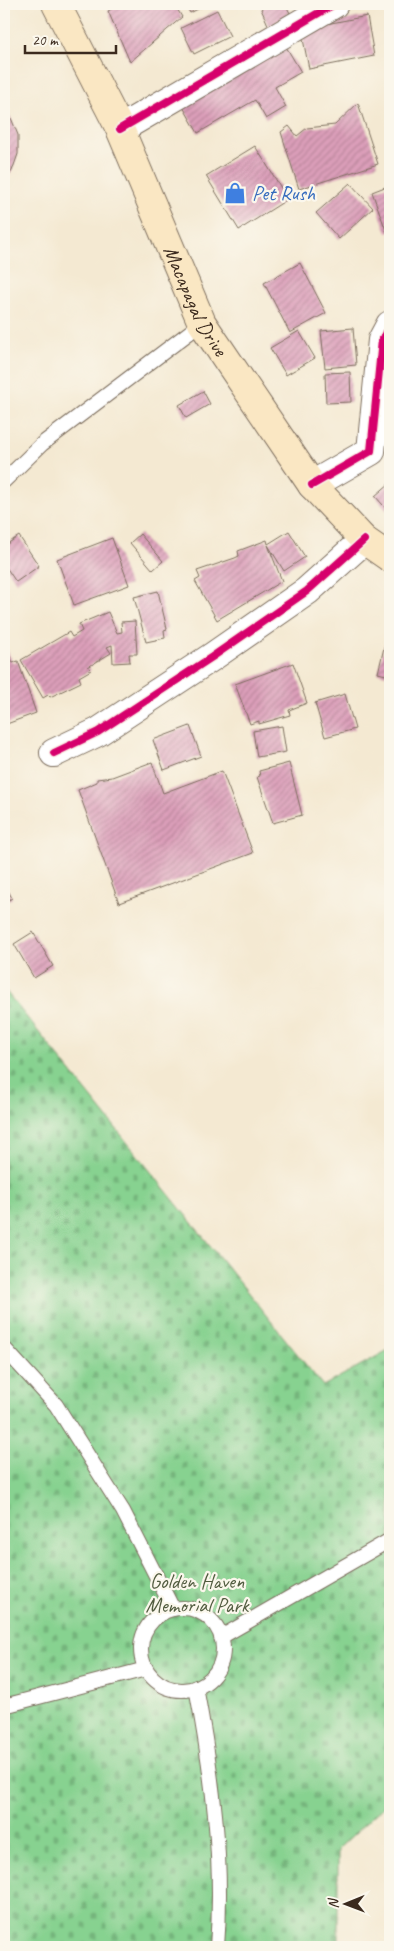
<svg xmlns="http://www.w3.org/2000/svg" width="394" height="1951" viewBox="0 0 394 1951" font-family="Caveat,sans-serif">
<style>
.cemetery{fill:url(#cemetery-stones);stroke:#617e57}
.building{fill:url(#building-hatch)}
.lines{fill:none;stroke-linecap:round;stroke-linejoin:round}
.lane-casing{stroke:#7c6d5d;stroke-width:16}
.street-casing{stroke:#7c6d5d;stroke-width:30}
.secondary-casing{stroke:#7c6d5d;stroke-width:30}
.lane{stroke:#fff;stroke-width:14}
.street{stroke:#fff;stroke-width:28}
.secondary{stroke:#fae7c3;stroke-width:28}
.cycleway-casing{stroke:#fbf7ec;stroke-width:11}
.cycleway{stroke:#d6006c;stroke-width:8}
.labels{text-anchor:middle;stroke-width:4.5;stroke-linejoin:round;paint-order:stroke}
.shop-label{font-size:21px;fill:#366cbe;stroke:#fbf7ec;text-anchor:start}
.street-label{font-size:21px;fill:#3b2a1e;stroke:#fbf7ec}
.park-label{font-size:21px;fill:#525c40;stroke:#fbf7ec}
</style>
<defs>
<pattern id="cemetery-stones" width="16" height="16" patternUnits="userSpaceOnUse" patternTransform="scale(1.25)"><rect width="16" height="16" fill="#87d290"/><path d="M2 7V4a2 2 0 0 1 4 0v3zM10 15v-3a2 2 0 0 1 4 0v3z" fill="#75b47c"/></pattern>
<pattern id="building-hatch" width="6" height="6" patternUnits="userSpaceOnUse" patternTransform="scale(1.25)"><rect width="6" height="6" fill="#dc9fba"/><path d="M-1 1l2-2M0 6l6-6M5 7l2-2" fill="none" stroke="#b48297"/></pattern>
</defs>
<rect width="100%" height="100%" fill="#fbf7ec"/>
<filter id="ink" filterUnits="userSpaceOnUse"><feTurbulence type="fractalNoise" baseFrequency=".02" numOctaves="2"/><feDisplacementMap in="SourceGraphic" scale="10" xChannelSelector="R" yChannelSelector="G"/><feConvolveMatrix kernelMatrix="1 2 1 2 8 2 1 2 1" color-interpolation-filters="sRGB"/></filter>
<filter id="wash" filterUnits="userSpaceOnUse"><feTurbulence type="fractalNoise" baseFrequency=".0096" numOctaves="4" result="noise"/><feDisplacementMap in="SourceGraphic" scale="20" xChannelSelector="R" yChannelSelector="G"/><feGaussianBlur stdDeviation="1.12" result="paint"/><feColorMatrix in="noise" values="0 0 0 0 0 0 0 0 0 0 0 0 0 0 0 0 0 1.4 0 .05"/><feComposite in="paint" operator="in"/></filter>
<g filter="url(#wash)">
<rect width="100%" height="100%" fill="#f4e9d2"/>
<path class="cemetery" d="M4,989l319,397 67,-37v451l-52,49v98h-334z"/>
<g id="blocks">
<g class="building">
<path d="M120,4h54l8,13 -52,45 -22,-51z"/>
<path d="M185,4h23l-18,9z"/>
<path d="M267,4h18l5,9 -21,14 -8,-18z"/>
<path d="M217,10l13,26 -36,18 -13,-26z"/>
<path d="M367,16l7,40 -65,13 -8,-40z"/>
<path d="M285,45l16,27 -26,15 11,20 -20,12 -11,-19 -57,33 -16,-28z"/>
<path d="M358,103l20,61 -79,25 -18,-57 8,-6 8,10 10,-8 28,-3z"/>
<path d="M4,108l7,10 7,17v19l-6,17 -8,12z"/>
<path d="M255,146l33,53 -49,31 -33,-54z"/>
<path d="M350,183l23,25 -34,31 -23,-26z"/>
<path d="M390,185v47l-3,1 -15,-41z"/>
<path d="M300,263l26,50 -36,20 -26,-50z"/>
<path d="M353,328l3,37 -31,3 -4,-37z"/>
<path d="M299,331l16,27 -29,17 -16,-27z"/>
<path d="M350,372l1,30 -25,1 -1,-30z"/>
<path d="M203,391l7,13 -24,14 -7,-13z"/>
<path d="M390,483v30l-15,-17z"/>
<path d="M289,531l16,26 -21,14 -16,-26 14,36 -65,39 -22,-39 5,-3 -3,-7 38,-13 4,-2 -1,-5 29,-11 1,4z"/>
<path d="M140,534l23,27 -10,9 -23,-27z"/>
<path d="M19,536l20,30 -23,16 -12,-18v-18z"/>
<path d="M112,538l17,47 -55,20 -17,-46z"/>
<path d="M158,591l9,38 -3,1 1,8 -19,4 -12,-45z"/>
<path d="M108,612l9,21 5,-1 -1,-10 14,-1 2,33h-8l1,8 -17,1 -1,-18 -5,2 4,6 -23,14 3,3 -12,7 2,5 -31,15 -2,-2 -5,3 -22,-38 48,-28 3,5 10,-6 -3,-7z"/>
<path d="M389,626h1v50l-12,-3z"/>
<path d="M6,648l7,15 5,-2 18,52 -32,12v-76z"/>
<path d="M293,663l14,40 -18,7 1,5 -31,9v-3l-9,3 -15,-40z"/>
<path d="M345,694l10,35 -30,8 -10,-34z"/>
<path d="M190,726l11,30 -37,14 -11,-30z"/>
<path d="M282,726l4,26 -29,5 -4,-26z"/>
<path d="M152,762l11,31 59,-22 31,82 -134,50 -41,-113 19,-8v-3l15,-2z"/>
<path d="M289,763l13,52 -29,8 -16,-46 3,-1 -1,-5z"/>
<path d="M4,883l8,15 -8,5z"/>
<path d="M33,932l20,34 -19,12 -20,-34z"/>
</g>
</g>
</g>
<g filter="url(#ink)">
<use href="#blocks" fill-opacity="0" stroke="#7c6d5d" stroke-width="1"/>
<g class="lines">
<g class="lane-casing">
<g id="lane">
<path d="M4,481l38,-37 160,-121"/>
<path d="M4,1348l52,57 67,106 50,98"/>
<circle cx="182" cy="1649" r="41"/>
<path d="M221,1637l169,-97"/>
<path d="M196,1687c16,85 28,173 21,260"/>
<path d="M4,1706l142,-37"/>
</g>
</g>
<g class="street-casing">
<g id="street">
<path d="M120,129l214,-125"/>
<path d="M312,485l59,-34 11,-111 8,-15"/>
<path d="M54,753l44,-21 114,-75 95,-66 57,-51"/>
</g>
</g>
<g class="secondary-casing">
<g id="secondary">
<path id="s1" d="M56,4l64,125 82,194 110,162 52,55 26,18"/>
</g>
</g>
<use href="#lane" class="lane"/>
<use href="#street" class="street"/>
<use href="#secondary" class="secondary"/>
<g class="cycleway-casing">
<g id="cycleway">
<path d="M120,129l214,-125"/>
<path d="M312,485l59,-34 11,-111 8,-15"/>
<path d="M54,753l44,-21 114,-75 95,-66 57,-51"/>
</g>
</g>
<use href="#cycleway" class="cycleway"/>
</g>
</g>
<defs>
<g id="shop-bare" transform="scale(1.725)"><path d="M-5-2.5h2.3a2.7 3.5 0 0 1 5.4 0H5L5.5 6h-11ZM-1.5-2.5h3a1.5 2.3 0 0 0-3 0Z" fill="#3f7fe0" stroke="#fbf7ec" stroke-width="2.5" paint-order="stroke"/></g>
</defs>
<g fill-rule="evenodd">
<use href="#shop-bare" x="235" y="193"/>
</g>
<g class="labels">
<g class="shop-label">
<text x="252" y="200">Pet Rush</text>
</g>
<g class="street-label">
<text dy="7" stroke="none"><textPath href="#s1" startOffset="328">Macapagal Drive</textPath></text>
</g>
<g class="park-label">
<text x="197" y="1588">Golden Haven<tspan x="197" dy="24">Memorial Park</tspan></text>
</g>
</g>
<rect width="394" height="1951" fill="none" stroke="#fbf7ec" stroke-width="20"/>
<g transform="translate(346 1904) rotate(269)" stroke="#fbf7ec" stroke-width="4" paint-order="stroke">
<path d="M0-4L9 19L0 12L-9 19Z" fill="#3b2a1e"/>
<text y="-8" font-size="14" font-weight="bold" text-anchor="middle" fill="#3b2a1e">N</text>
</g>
<path d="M25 45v8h91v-8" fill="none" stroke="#3b2a1e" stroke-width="2.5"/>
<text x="32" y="45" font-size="15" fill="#3b2a1e" stroke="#fbf7ec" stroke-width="4" paint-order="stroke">20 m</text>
</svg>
